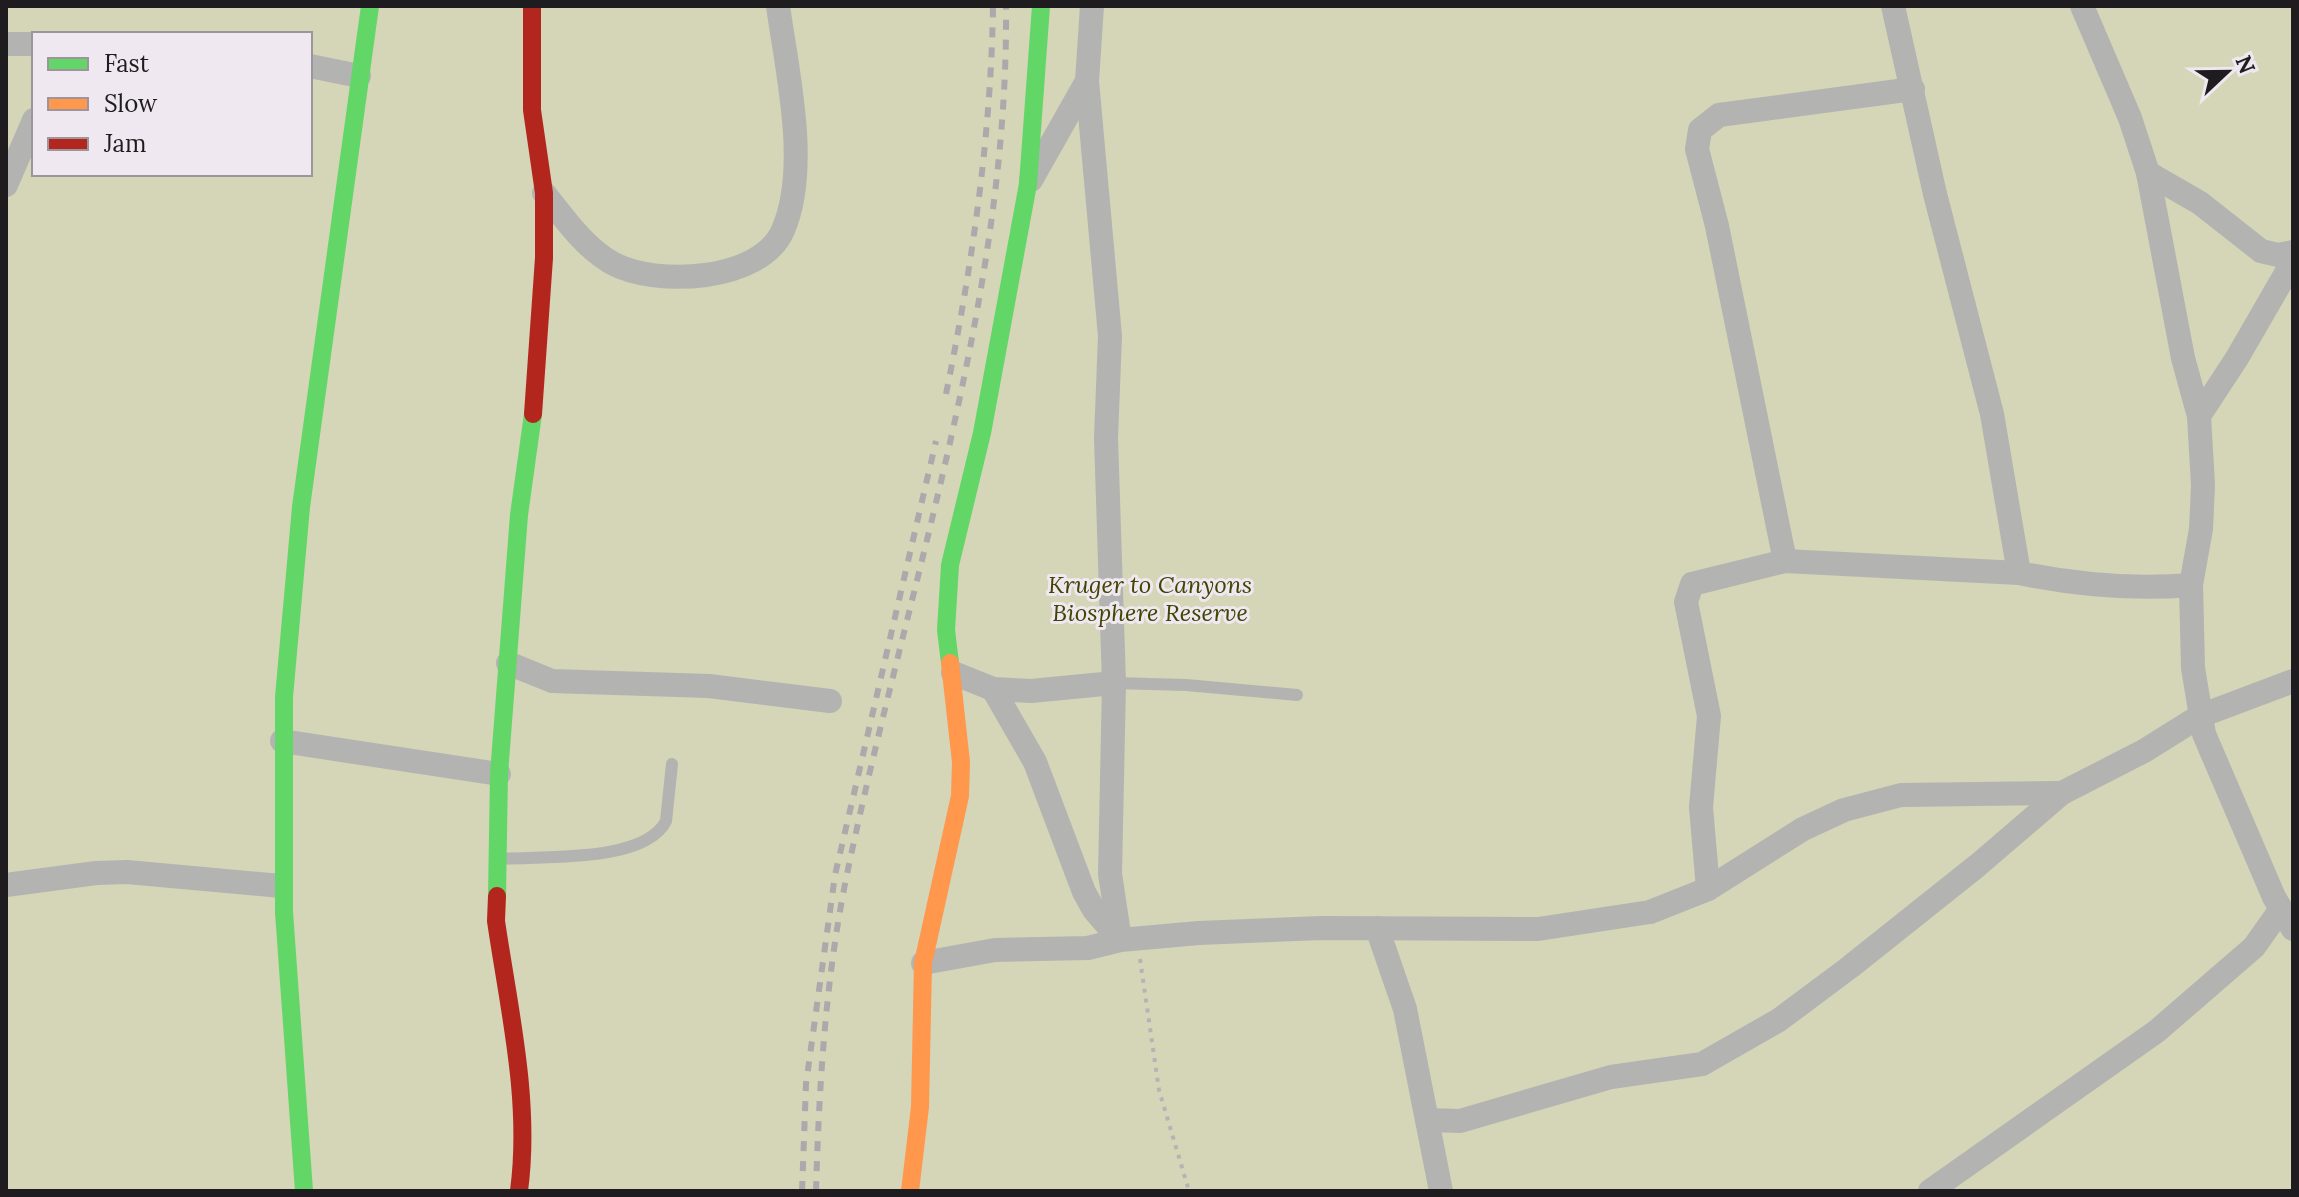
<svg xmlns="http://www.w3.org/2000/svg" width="2299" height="1197" viewBox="0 0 2299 1197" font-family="Lora,serif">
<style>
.green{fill:#d5d5b8;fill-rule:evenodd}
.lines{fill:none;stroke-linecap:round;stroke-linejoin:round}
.path{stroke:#b5b4b5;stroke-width:4;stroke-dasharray:4 6;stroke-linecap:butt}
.lane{stroke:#b3b3b2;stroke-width:12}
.street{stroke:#b3b3b2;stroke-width:24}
.fast{stroke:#63d668;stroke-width:18}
.slow{stroke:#ff974d;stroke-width:18}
.jam{stroke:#b3261e;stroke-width:18}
.rail{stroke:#aba9ab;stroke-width:6;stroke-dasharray:10 10;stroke-linecap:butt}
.labels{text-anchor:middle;stroke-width:6;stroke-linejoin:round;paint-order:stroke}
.park-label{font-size:24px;font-style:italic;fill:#424401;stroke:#efe8f0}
</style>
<rect width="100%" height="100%" fill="#eeeaee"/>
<path class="green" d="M6,6h2287v1185h-2287zM34,34h276v140h-276z"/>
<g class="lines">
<path class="path" d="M1140,959l19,131 30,101"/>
<g class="lane">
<path d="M1114,683l72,2 111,10"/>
<path d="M501,859c41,-3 144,4 165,-38l6,-57"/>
</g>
<g class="street">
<path d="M1092,6l-5,75 23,255 -4,102 8,245 -4,191 10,66"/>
<path d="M1893,6l42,188 57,220 27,159c58,12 113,17 172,12"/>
<path d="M2082,6l48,112 18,55 35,185 16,58 4,69 -2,44 -10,56 2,83 11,66 70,163 19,32"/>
<path d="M6,44h28"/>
<path d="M310,66l49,10"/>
<path d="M2148,173l52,30 61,48 17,4 15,-3"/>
<path d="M1031,180l56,-99"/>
<path d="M6,185l28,-65"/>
<path d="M544,193c20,25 40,54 68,70 44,24 149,19 171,-33 27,-62 4,-159 -5,-224"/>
<path d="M2199,416l38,-58 56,-97"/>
<path d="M1785,561l-68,-335 -20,-77 3,-19 19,-15 194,-26"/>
<path d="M508,663l44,18 157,5 121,15"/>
<path d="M953,673l40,16 38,2 83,-8"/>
<path d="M993,689l42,73 49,130 10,18 26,30"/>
<path d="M282,741l217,33"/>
<path d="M6,885l90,-12 31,-1 154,14"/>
<path d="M1708,889l-7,-82 8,-91 -23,-114 6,-18 93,-23 234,12"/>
<path d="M1377,928l28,81 36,182"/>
<path d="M923,963l72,-13 93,-2 32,-8 79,-7 123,-5 216,1 112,-17 58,-23 95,-60 41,-19 57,-15 161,-2"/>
<path d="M1427,1120l33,1 151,-44 91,-13 77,-44 71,-53 128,-102 84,-72 82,-42 56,-35 93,-35"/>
<path d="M1930,1191l227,-160 97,-84 27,-38"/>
</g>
<g class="fast">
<path d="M950,663l-4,-33 4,-65 32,-132 46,-249 13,-178"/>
<path d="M497,896l2,-122 20,-259 14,-101"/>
<path d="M304,1191l-20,-279v-215l17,-190 69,-501"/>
</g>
<path class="slow" d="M910,1191l10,-84 3,-144 37,-167 1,-34 -11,-99"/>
<g class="jam">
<path d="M532,6v104l12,83v65l-11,156"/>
<path d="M497,896l-1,25c13,89 35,180 23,270"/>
</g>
<g class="rail">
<path d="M946,394c26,-128 45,-257 47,-388"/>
<path d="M802,1191l4,-107 29,-209 101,-434"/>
<path d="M816,1191c3,-102 9,-206 29,-307 59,-289 164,-581 161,-878"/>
</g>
</g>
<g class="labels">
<g class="park-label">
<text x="1150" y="593">Kruger to Canyons<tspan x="1150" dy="28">Biosphere Reserve</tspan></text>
</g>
</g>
<rect width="2299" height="1197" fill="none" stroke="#1f1c1f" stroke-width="16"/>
<rect x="32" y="32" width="280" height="144" fill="#efe8f0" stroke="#9c969c" stroke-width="2"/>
<rect x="48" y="58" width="40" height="12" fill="#63d668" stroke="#9c969c" stroke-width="2"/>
<text x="104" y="72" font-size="24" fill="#1f1c1f">Fast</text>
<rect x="48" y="98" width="40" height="12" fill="#ff974d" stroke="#9c969c" stroke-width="2"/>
<text x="104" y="112" font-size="24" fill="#1f1c1f">Slow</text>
<rect x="48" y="138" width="40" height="12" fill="#b3261e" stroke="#9c969c" stroke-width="2"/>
<text x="104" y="152" font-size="24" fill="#1f1c1f">Jam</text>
<g transform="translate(2227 72) rotate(68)" stroke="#efe8f0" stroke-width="6" paint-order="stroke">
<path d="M0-6L14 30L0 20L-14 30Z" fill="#1f1c1f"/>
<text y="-12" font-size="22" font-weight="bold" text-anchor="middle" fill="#1f1c1f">N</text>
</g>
</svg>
